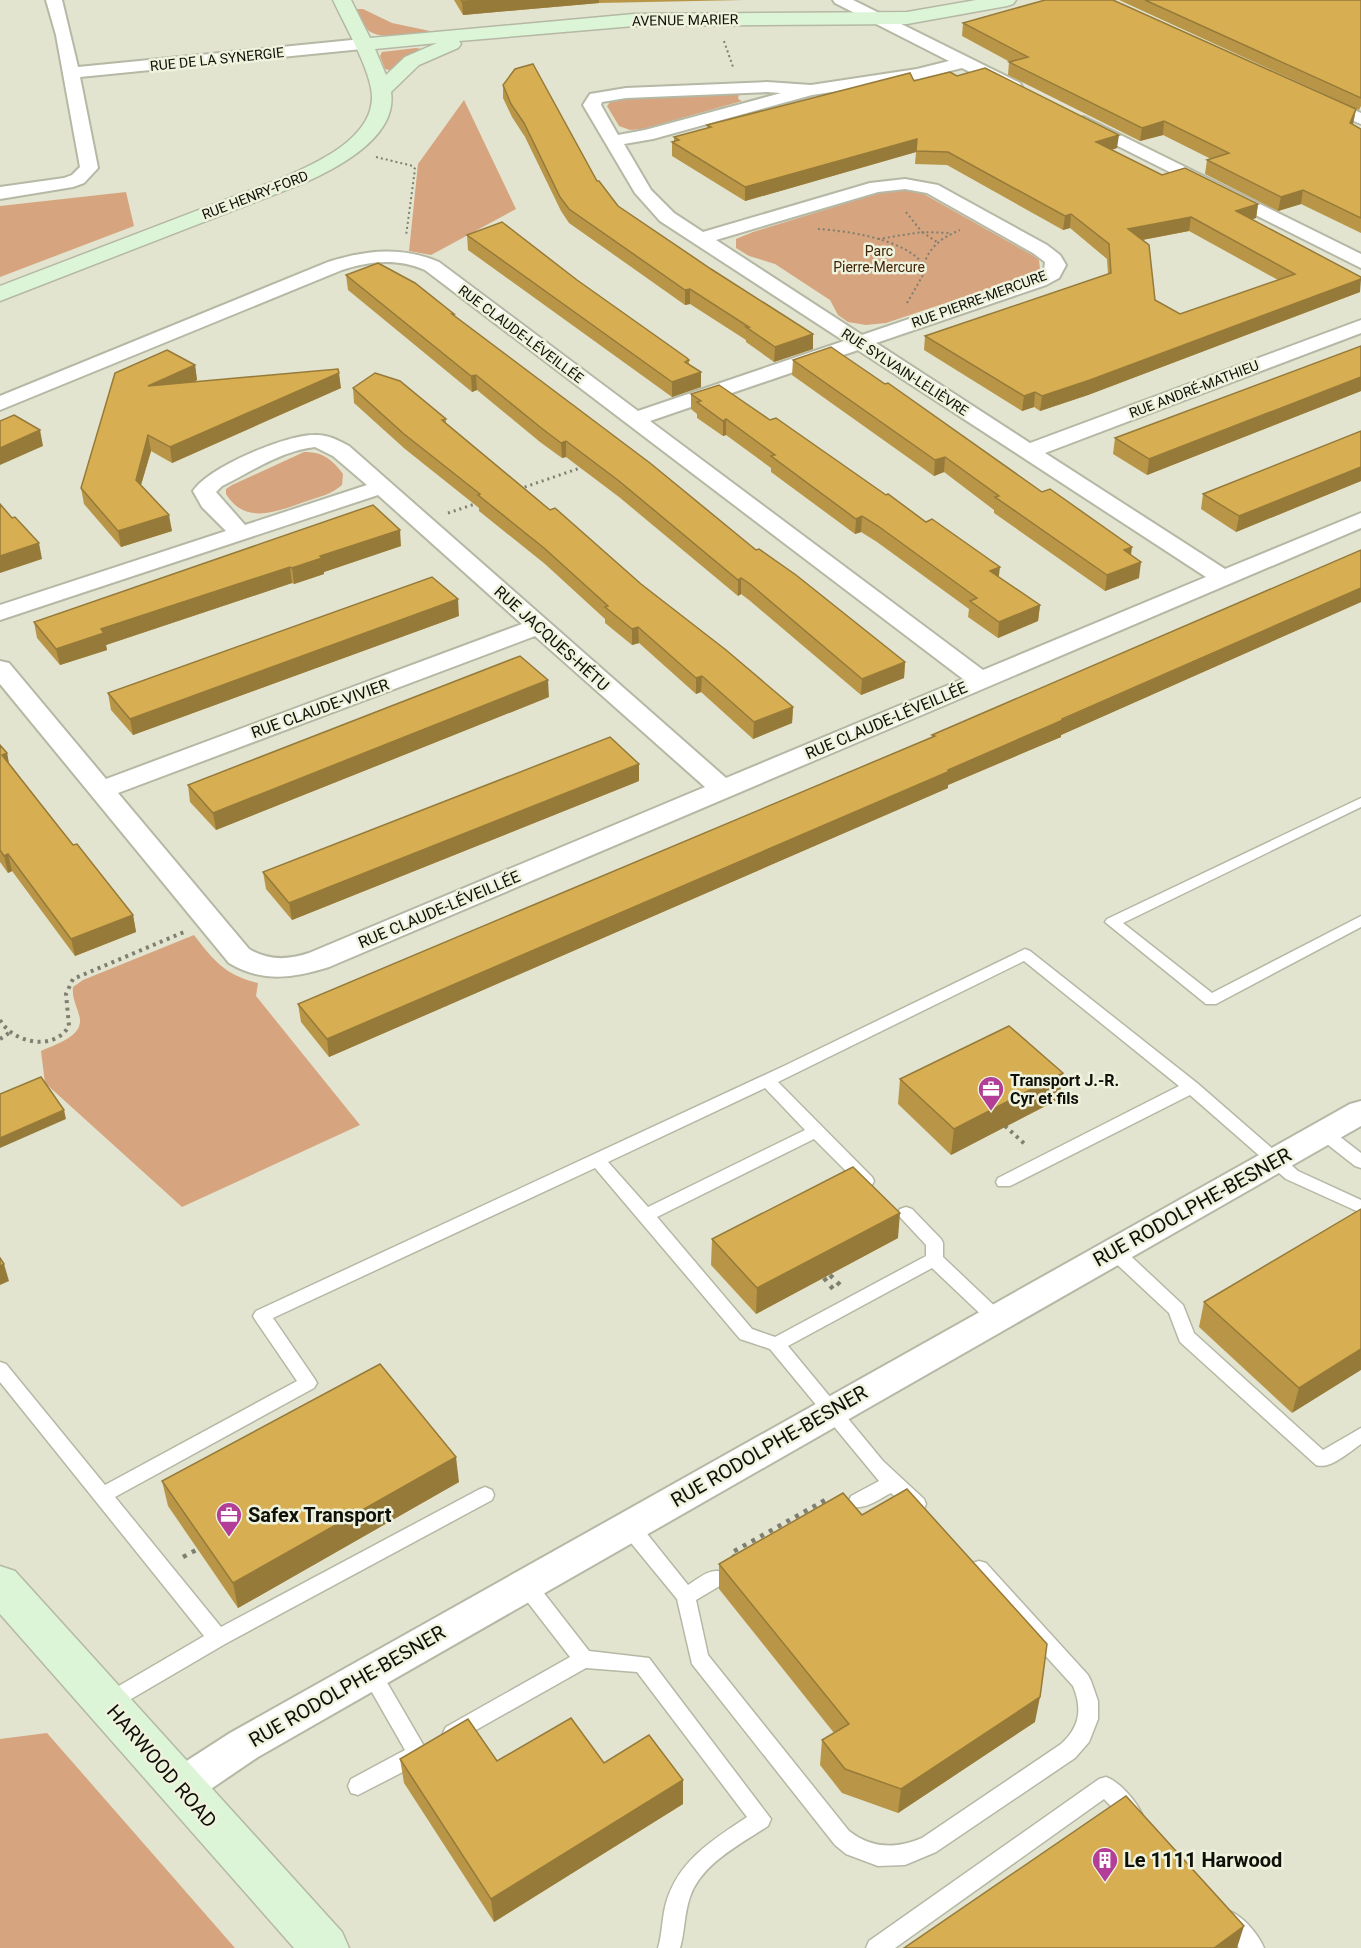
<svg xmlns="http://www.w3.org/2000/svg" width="1361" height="1948" viewBox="0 0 1361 1948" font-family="Roboto,sans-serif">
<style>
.green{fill:#d6a47e}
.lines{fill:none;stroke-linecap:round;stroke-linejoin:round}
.lane-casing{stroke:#b5b8a4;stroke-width:3}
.street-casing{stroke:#b5b8a4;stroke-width:4}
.secondary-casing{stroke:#b5b8a4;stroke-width:3}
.path-far3{stroke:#7e7f71;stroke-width:2;stroke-dasharray:2 3;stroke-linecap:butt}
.path-far2{stroke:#7e7f71;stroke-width:3;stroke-dasharray:2 4;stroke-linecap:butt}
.path-far1{stroke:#7e7f71;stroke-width:4;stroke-dasharray:3 4.5;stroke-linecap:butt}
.path{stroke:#7e7f71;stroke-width:4.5;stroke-dasharray:4 6;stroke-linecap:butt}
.lane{fill:#fff;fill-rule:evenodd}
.street{fill:#fff;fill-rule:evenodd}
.secondary{fill:#dcf5d6;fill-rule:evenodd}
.wall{fill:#b99647;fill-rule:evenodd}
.shaded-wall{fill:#967a39}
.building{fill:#d7af52;stroke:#967a39;stroke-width:1.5;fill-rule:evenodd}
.labels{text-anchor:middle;stroke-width:5;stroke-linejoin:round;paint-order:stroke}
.far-street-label{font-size:14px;fill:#0f1009;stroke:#eff2dc}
.far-park-label{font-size:14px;fill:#412308;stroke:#eff2dc}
.street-label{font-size:16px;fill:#0f1009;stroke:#eff2dc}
.poi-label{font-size:16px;font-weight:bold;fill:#0f1009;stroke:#eff2dc;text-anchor:start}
.near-street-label{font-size:20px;fill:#0f1009;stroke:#eff2dc}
.near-poi-label{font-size:20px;font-weight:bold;fill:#0f1009;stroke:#eff2dc;text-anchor:start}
</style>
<rect width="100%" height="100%" fill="#e2e4cf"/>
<g class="green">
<path d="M357,9h6l29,14 38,8c-9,7 -51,8 -61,0 -6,-6 -9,-15 -12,-22z"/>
<path d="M416,48l6,1 -33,21 -4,-1 -5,-13 2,-4z"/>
<path d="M739,94l-1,5 4,2 -99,28 -13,1 -11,-4 -12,-20 4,-5 11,-3z"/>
<path d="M464,100l52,109 -85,46 -22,-4 9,-87z"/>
<path d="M904,189l18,4 112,63 5,4 1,9 -5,4 -149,50 -20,2 -18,-3 -10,-7 -8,-15 -55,-36 -26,-8 -13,-8v-9l17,-7 133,-41z"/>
<path d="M126,192l8,34 -134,51v-71z"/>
<path d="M304,452c18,-1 29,8 39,22l-1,11c-10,9 -23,12 -35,16 -29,10 -61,25 -81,-7v-5l6,-4z"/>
<path d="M194,935c20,26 31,40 64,48l-2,13 104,129 -178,82 -137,-124 -4,-32c15,-7 45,-15 38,-36 -3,-11 -7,-17 -6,-28l10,-7z"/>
<path d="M47,1733l188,215h-235v-209z"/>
</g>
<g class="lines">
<g class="lane-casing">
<g id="lane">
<path d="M1361,798v9l-238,116 89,70 149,-77v11l-145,77h-10l-101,-82 2,-3z"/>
<path d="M1025,949l5,2 167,132 101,88 63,29v13l-75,-34 -96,-84 -180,91h-12l-2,-4 2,-4 181,-92 -155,-125 -246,121 94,95 2,4 -2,4h-12l-46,-46 -157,78 95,112 23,8 151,-81v-11l-26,-28 -2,-4 2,-4 6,-2 6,2 29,30 2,4v14l59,56 3,5 -3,5 -6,2 -6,-2 -58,-55 -144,78 95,115 41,38 2,5 -2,5c-14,5 -24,-8 -33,-16 -12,6 -27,18 -40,13l-2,-5 2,-5 28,-15 -109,-132 -30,-10 -145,-171 -322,150 41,60 3,5 -3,5 -199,109 106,130 257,-137 7,-3 7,3 2,5 -2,5 -267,144 -111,65 -7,3 -7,-3 -3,-6 3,-6 104,-61 -204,-254v-20l6,2 99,121 192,-104 -41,-60 -3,-5 3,-5 530,-246zM765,1088l40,42 -157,77 -40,-45z"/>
<path d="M1324,1127l6,2 31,24v15l-6,-2 -37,-29 -2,-4 2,-4z"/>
<path d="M1114,1245l6,1 63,59 11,28 129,117 38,-22v16c-12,8 -31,26 -45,21l-136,-123 -11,-29 -61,-57 -2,-5 2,-5z"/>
<path d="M629,1518l7,2 52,65c11,-7 22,-17 35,-13l3,6 -3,6 -27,16 12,55 141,176c23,18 47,18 73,7l139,-94c18,-16 22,-34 12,-58l-101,-111 -3,-6 3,-6 7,-2 7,2 102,112 3,6 7,20v18l-9,23 -14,16 -139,94 -31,13 -27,1 -32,-12 -11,-9 -143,-181 -15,-65 -55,-67 -2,-6 2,-6z"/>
<path d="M526,1577l7,2 56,72 60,7 122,161 -3,7c-27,18 -67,38 -78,71 -6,17 -5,34 -10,51h-22c4,-13 4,-28 7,-41 11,-45 46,-66 82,-90l-110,-145 -51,-4 -126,71 -7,3 -7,-3 -3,-6 3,-6 124,-70 -51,-66 -3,-6 3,-6z"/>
<path d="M371,1664l7,3 50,86 -4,8 -66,34 -7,-2 -3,-7 3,-7 54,-29 -44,-77 3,-6z"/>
<path d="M1106,1777c14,5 30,24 36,37l-3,7 -7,3 -7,-3 -21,-22 -209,149h-29l3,-7 230,-162z"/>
<path d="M1229,1911c14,5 29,23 35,37h-25l-18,-20 -3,-7 3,-7z"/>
</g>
</g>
<g class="street-casing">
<g id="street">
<path d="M46,0h16l16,67 284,-28 8,5 -8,5 -282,28 18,91 -14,15 -11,4 -73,12v-12l64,-9 8,-3 8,-8 -24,-132z"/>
<path d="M833,0h20l167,83 2,4 -2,4h-12l-46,-23 -44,11 -106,16 -159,44 -29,5 27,46 23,23 29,19 167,-49 35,-4 33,6 109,60 13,10 6,10 -7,13 -13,7 -170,58 154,100 331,-123v13l-316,120 180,116 136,-56v15l-1032,439c-35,11 -67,16 -100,-4l-229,-279v-23l9,2 97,116 416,-155 -144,-129 -378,125v-15l226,-74 -24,-24 -9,-16c16,-24 92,-56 121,-56 13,-1 24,5 35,11l377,332 237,-99 -538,-409c-28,-12 -55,-9 -83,0l-342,140v-14l328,-134c38,-12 73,-16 111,0l199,149 206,-70 -184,-120 -25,-28 -52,-88 7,-11 36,-6 141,-6 44,3 106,-16 32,-8 -114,-58zM767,92l14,1 -136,37 -27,5 -17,-30 1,-3 24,-4zM905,189l22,4 106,60 12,9 -1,9 -12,6 -170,58 -146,-95 162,-48zM858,350l348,227 -223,93 -333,-249zM315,447l18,9 34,29 -122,40 -29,-33 6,-6c30,-15 59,-35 93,-39zM535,636l170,151 -396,166c-21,7 -41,8 -60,-4l-131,-156z"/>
<path d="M1318,95l43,18v11l-49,-20 -3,-4 3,-4z"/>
<path d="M1084,117l277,137v14l-283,-142 -3,-4 3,-4z"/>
<path d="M1361,1101v25l-1103,631 -62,42 -14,5 -14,-5 -6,-13 6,-13 62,-40 1120,-629z"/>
</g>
</g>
<g class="secondary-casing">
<g id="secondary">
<path d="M333,0h18l19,38 264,-24 273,-2 69,-12h40l-3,4 -6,2 -100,18 -273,2 -175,15 2,3 -3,4 -39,17 -28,27c7,46 -57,78 -92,93l-299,116v-15l285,-109c31,-14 87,-38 87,-80 0,-25 -28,-73 -39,-97zM437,43l-32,14 -19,18 -11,-26z"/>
<path d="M0,1566l15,5 327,361 7,16h-55l-294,-334z"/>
</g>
</g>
<g class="path-far3">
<path d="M724,41l9,26"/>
<path d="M376,157l37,9 2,3 -9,67"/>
<path d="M906,212l16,20 28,1"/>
<path d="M818,229c30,2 87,10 106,36l-1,10 -16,28"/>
<path d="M878,239l44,-7 15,10"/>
<path d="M924,264c6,-18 19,-27 36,-34"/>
</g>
<g class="path-far2">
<path d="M519,489l64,-22"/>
<path d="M448,513l30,-10"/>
</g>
<g class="path-far1">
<path d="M0,1020c13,23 54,32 69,6l-3,-32 7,-15 111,-47"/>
<path d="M0,1039l9,-6"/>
<path d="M1005,1126l22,20"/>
</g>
<g class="path">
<path d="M830,1275l10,10"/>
<path d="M824,1278l9,11"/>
<path d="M183,1557l15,-8"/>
<path d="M735,1558l-4,-5 96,-54 4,6"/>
</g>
<use href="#lane" class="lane"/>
<use href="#street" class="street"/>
<use href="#secondary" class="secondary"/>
</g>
<g class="wall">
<path d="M454,0h290l-145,3 -136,12z"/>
<path d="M1119,0h242v106l-2,4z"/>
<path d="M963,23l393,86 -3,16 8,4v104l-60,-29 -23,7 -73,-37 2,-14 4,-1 -48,-24 -23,6 -132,-66 1,-13h1l-48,-26z"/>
<path d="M957,76l160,72 -5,2 50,25 96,29 -2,14 -4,1 108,73 -272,103 -48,16 -6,-4 -12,4 -98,-61 1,-14 183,-62 -1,-15 -37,-31 -7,2 -116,-65 -32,-1 1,-12 -171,49 -73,-45v-14h2v-5l33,-9v-3l207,-44zM1189,231l89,49 -98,34 -25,-14 -13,-60z"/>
<path d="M503,85l94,96 21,25 93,63 102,65v15l-39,13 -28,-20v-2l-56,-36 -5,1 -116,-82 -8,-12 -36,-74 -13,-20 -9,-19z"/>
<path d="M467,235l110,45 112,80v4l12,23 -29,10 -204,-147z"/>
<path d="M346,275l108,41 302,234 149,112 -1,16 -43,17 -112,-95 -8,-6 -3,2 -119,-99 -53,-40 -4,1 -22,-16 -63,-52 -5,2 -124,-102z"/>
<path d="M1361,346v45l-214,84 -34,-21 2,-16z"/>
<path d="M793,360l338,195 8,23 -34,13 -111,-78v-3l-50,-38 -10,4 -142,-101z"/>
<path d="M195,365l2,15 -3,2 147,6 -169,75 -21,-12 -10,34 31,46 -51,16 -37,-43 -3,-16z"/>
<path d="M353,388l93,31v4l104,87 243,197 -1,16 -39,16 -52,-47 -5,2 -57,-51 -7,2 -27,-22v-4l-60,-55 -66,-53v-3l-74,-59 -51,-46z"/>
<path d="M691,394l308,183 41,28 -2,16 -40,17 -30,-21 1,-8 -92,-67 -16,-10 -6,2 -84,-62v-4l-45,-33 -3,1 -26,-18v-4l-6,-5z"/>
<path d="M1361,431v50l-125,51 -35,-23 2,-15z"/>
<path d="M373,505l28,41 -77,26v2l-30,10 -2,-1 -186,62 1,5 -47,15 -23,-27 -3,-16z"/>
<path d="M1361,550v52l-300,133v2l-113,48v3l-619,269 -28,-35 -3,-18 634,-267v-2z"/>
<path d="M459,616l-326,119 -22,-25 -3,-17z"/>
<path d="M549,697l-333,133 -26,-28 -2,-17z"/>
<path d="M0,745l7,8 2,10 64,82 60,70 3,17 -61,24 -63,-85 -4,2 -8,-11z"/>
<path d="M639,781l-347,139 -26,-31 -3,-17z"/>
<path d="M1063,1073l-4,26 -108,56 -53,-51 2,-25z"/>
<path d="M1361,1209l-69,204 -93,-86 5,-25z"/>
<path d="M898,1238l-142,76 -45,-49 1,-26z"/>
<path d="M162,1481l297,1 -221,126 -70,-102z"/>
<path d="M719,1564l316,158 -137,91 -56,-20 -22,-28 2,-25 12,-7 -115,-144z"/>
<path d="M400,1759l97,2 186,19v24l-189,118 -90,-139z"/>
</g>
<g class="shaded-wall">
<path d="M488,0h111v3l-136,12 -1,-13z"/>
<path d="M1356,109l-3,14 -6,14 3,-14z"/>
<path d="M1164,121l-1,14 -23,6 2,-13z"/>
<path d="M1119,135l-2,13 -23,7 2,-13z"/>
<path d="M917,139l-1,13 -171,49v-14z"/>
<path d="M1303,190l-2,14 -23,7 3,-14z"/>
<path d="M1258,204l-2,14 -22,7 2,-14z"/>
<path d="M1071,214l-1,14 -7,2 2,-14z"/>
<path d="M1191,217l-2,14 -63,12 2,-14z"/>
<path d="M1361,279l-1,13 -272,103 -48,16 2,-15z"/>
<path d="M690,289v15l-5,1v-15z"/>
<path d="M813,334v15l-39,13 1,-15z"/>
<path d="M195,365l2,15 -46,21 -3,-15z"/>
<path d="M701,372v15l-29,10v-15z"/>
<path d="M339,373l2,15 -169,75 -2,-16z"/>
<path d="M476,375l1,15 -5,2 -1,-16z"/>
<path d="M1361,377v14l-214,84 2,-16z"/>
<path d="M1035,392l-1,15 -12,4 2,-15z"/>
<path d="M726,419v16l-3,1v-15z"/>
<path d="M40,430l3,16 -43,19v-17z"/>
<path d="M148,435l3,16 -13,44 -2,-15z"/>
<path d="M566,441v16l-4,1 -1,-15z"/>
<path d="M945,457l-1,15 -10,4 1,-16z"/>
<path d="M1361,467v14l-125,51 3,-16z"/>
<path d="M169,515l3,16 -51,16 -3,-16z"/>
<path d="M862,516l-1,16 -6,2 1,-15z"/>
<path d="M400,530l1,16 -77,26v2l-30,10 -2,-16 28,-12z"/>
<path d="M39,543l3,16 -42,14v-17z"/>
<path d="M1132,547l-2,16 -6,-13z"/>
<path d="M1141,562l-2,16 -34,13 2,-16z"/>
<path d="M290,567l2,16 -186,62 1,5 -47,15 -4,-16 45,-20z"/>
<path d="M1000,567l-2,16 -8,-12z"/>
<path d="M741,578v16l-3,2v-16z"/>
<path d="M1361,588v14l-300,133v2l-113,48v3l-619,269 -2,-18 621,-269z"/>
<path d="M458,599l1,17 -326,119 -3,-16z"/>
<path d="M1040,605l-2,16 -40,17 1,-16z"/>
<path d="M638,627l1,16 -7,2v-16z"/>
<path d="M905,662l-1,16 -43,17 1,-16z"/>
<path d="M702,676l-1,16 -5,2v-16z"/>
<path d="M548,680l1,17 -333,133 -3,-17z"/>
<path d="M793,707l-1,16 -39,16 1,-17z"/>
<path d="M7,753l3,17 -8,-15z"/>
<path d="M639,764v17l-347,139 -3,-17z"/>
<path d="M8,854l4,17 -4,2 -4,-17z"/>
<path d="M133,915l3,17 -61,24 -4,-17z"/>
<path d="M1063,1073l-4,26 -108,56 3,-26z"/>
<path d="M64,1110l2,9 -66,29v-10z"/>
<path d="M900,1213l-2,25 -142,76 1,-26z"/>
<path d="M4,1264l5,17 -9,4v-19z"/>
<path d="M1361,1349v21l-69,43 7,-25z"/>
<path d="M456,1457l3,25 -221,126 -5,-25z"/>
<path d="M1040,1697l-5,25 -137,91 3,-24z"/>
<path d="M683,1780v24l-189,118 -3,-23z"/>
<path d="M1244,1926l-7,22h-23z"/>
</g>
<g class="building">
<path d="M461,0h27l-26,2z"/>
<path d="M1045,0h68l243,109 -6,14 11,6v89l-58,-28 -22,7 -74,-37 22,-7 -65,-32 -22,7 -133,-66 19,-5 -65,-34z"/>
<path d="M1145,0h216v98z"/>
<path d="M533,64l64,117h2l19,25 93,63 102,65 -38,13 -29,-20h3l-59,-38 -5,1 -116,-81 -9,-12 -36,-74 -13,-19 -8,-19 12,-16z"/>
<path d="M985,68l134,67 -23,7 66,33 23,-7 73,36 -22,7 125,66v2l-271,101 -48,16 -7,-4 -11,4 -99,-60 186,-63 -2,-29 -38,-30 -6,2 -117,-64 -32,-1 1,-12 -172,48 -73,-45 7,-2 -5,-3 37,-10 -4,-2 203,-52 4,8 36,-9 7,4zM1191,217l104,57 -115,40 -25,-14 -6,-55 -21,-16z"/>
<path d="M502,222l75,58 110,78 2,2 -4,2 16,10 -29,10 -205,-147z"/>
<path d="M378,263l37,20 39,31h-2l198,149 106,87 3,-1 37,26 109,87 -43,17 -112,-95 -9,-6 -3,2 -119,-99 -53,-40 -5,2 -21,-16 -64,-52 -5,1 -125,-101z"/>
<path d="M1361,346v31l-212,82 -34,-21z"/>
<path d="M831,347l54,37 3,-1 154,109 8,-3 82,58 -8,3 17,12 -34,13 -112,-78 4,-1 -54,-39 -10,3 -142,-100z"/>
<path d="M167,350l28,15 -47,21 190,-17 1,4 -169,74 -22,-12 -12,45 33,35 -51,16 -37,-43 34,-115z"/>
<path d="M375,373l25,8 46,38 -4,1 108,90 5,-2 86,76 85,66 67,57 -39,15 -52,-46 -6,2 -58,-51 -6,2 -27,-22 3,-1 -64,-58 -66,-53 2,-1 -76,-60 -51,-46z"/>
<path d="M719,385l51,35 6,-2 110,77 2,-1 38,28 6,-3 68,48 -10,4 50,34 -41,17 -29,-21 7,-3 -99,-72 -16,-10 -6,3 -85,-63 4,-1 -49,-36 -3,2 -26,-19 4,-1 -10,-7z"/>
<path d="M14,415l26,15 -40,18v-27z"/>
<path d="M1361,431v36l-122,49 -36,-22z"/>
<path d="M0,504l12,14 3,-1 24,26 -39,13z"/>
<path d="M373,505l27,25 -80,26 2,2 -30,10 -2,-1 -189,62 3,4 -48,16 -22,-27z"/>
<path d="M1361,550v38l-299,131 1,1 -115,50 2,1 -623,268 -29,-35 637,-268 -3,-1z"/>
<path d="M432,577l26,22 -328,120 -22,-26z"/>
<path d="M520,656l28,24 -335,133 -25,-28z"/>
<path d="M610,737l29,27 -350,139 -26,-31z"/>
<path d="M0,745l7,8 -5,2 52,66 19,24 4,-1 56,71 -62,24 -63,-85 -4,2 -4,-6z"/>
<path d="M1009,1026l54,47 -109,56 -54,-50z"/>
<path d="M41,1077l23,33 -64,28v-44z"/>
<path d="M853,1167l47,46 -143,75 -45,-49z"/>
<path d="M1361,1209v140l-62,39 -95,-86z"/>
<path d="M0,1258l4,6 -4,2z"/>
<path d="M380,1364l76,93 -223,126 -71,-102z"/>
<path d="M907,1489l140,155 -7,53 -139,92 -56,-20 -23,-29 27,-16 -130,-160 124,-71 19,22z"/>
<path d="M571,1718l33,45 45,-28 34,45 -192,119 -91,-140 68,-40 29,42z"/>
<path d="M1126,1796l118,130 -30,22h-310z"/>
</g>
<defs>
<g id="office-pin" transform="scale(1.35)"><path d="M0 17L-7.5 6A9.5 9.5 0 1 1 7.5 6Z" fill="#b23e97" stroke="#eff2dc"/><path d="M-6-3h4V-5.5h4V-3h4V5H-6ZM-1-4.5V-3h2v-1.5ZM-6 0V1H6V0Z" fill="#fff"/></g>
<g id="building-pin" transform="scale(1.35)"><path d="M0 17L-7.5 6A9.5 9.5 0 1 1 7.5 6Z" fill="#b23e97" stroke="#eff2dc"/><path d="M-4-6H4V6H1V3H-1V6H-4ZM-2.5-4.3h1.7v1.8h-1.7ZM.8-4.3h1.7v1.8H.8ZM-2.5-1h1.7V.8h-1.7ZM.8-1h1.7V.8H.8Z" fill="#fff"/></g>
</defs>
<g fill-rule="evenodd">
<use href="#office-pin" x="991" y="1089"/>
<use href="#office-pin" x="229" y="1515"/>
<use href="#building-pin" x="1105" y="1860"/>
</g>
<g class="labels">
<g class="far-street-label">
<text transform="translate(685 20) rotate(-1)" y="5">AVENUE MARIER</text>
<text transform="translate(217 59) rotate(-6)" y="5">RUE DE LA SYNERGIE</text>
<text transform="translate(255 195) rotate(-21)" y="5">RUE HENRY-FORD</text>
<text transform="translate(979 299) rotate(-20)" y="5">RUE PIERRE-MERCURE</text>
<text transform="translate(521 334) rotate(37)" y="5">RUE CLAUDE-LÉVEILLÉE</text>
<text transform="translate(905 372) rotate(33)" y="5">RUE SYLVAIN-LELIÈVRE</text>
<text transform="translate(1194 389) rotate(-21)" y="5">RUE ANDRÉ-MATHIEU</text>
</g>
<g class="far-park-label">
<text x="879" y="256">Parc<tspan x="879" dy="16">Pierre-Mercure</tspan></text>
</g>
<g class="street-label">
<text transform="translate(552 638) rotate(42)" y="6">RUE JACQUES-HÉTU</text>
<text transform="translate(320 708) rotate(-20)" y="6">RUE CLAUDE-VIVIER</text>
<text transform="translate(886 720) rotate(-23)" y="6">RUE CLAUDE-LÉVEILLÉE</text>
<text transform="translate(439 909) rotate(-23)" y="6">RUE CLAUDE-LÉVEILLÉE</text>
</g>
<g class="poi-label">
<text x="1010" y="1086">Transport J.-R.<tspan x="1010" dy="18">Cyr et fils</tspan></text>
</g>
<g class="near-street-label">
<text transform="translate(1192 1207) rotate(-29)" y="7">RUE RODOLPHE-BESNER</text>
<text transform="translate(769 1446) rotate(-30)" y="7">RUE RODOLPHE-BESNER</text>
<text transform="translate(347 1686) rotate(-30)" y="7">RUE RODOLPHE-BESNER</text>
<text transform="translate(162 1766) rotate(49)" y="7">HARWOOD ROAD</text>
</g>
<g class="near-poi-label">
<text x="248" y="1522">Safex Transport</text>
<text x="1124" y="1867">Le 1111 Harwood</text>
</g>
</g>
</svg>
